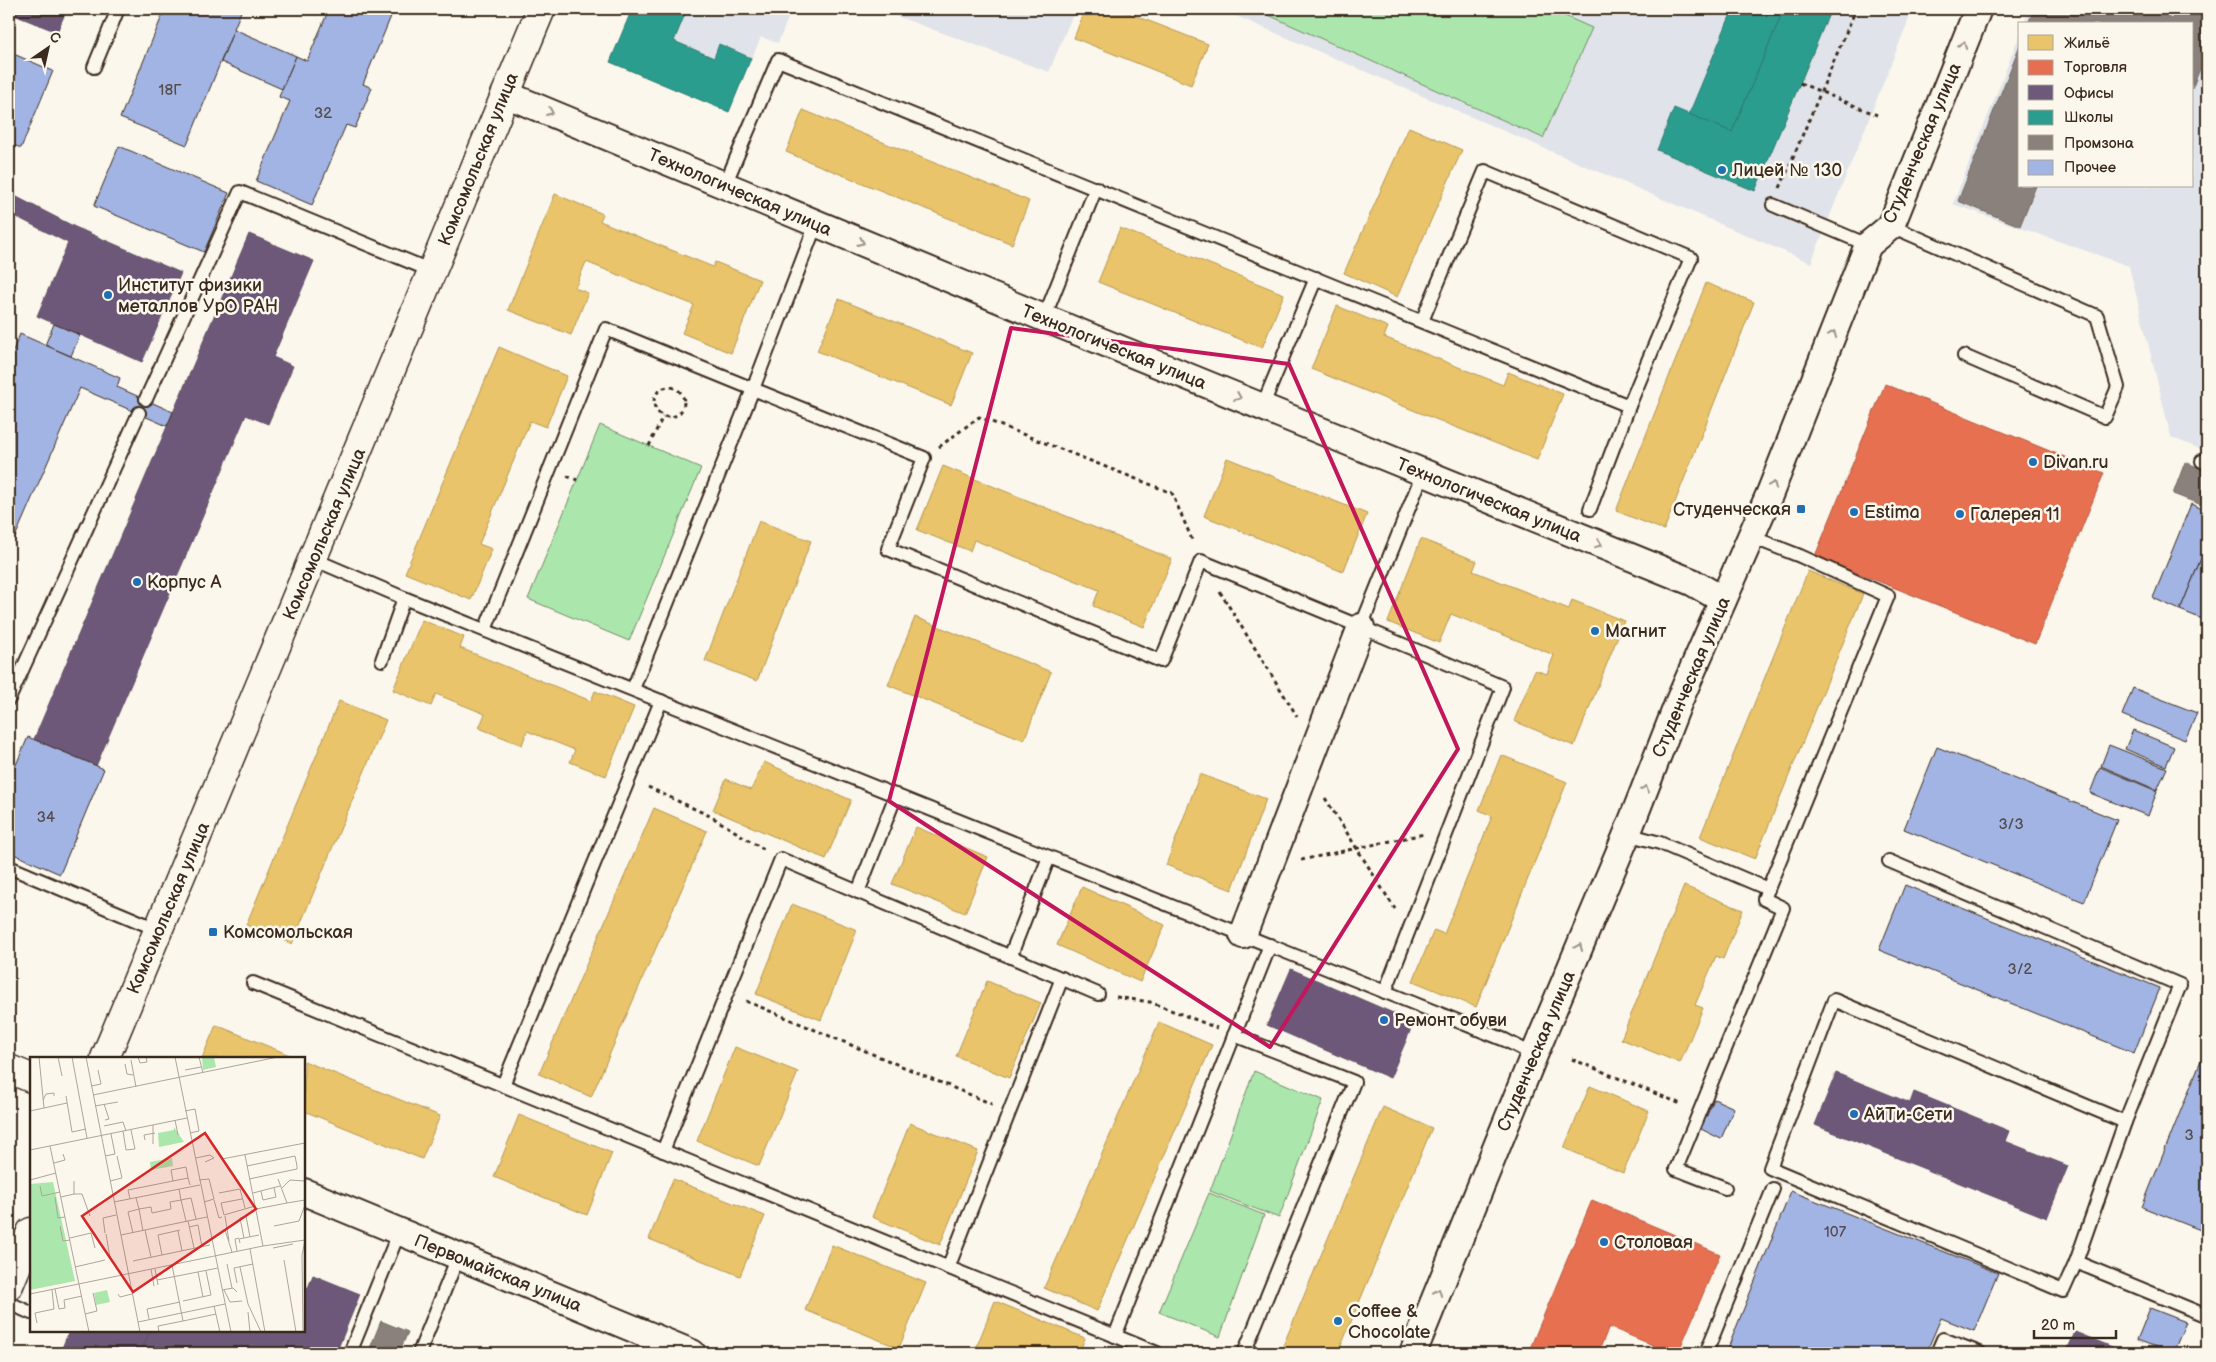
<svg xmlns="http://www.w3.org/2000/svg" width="2216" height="1362" viewBox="0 0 2216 1362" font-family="'Balsamiq Sans',sans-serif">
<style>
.built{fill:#e0e3e9}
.green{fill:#abe7ad;stroke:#738866}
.homes{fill:#e9c46a;stroke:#b59653}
.shops{fill:#e76f51;stroke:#b35a42}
.offices{fill:#6d597a;stroke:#5e4b5e}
.schools{fill:#2a9d8f;stroke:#2f7a6d}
.industry{fill:#8a817c;stroke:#726760}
.building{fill:#a2b4e3;stroke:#3b2a1e}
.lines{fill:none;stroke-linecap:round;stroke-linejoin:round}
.lane-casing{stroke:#3b2a1e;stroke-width:16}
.street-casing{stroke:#3b2a1e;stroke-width:30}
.secondary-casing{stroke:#3b2a1e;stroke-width:31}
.path{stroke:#3b2a1e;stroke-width:3;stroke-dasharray:4 4;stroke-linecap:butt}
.lane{stroke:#fbf7ec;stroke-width:12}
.street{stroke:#fbf7ec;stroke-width:26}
.secondary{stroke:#fbf7ec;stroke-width:28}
.oneway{stroke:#9b9085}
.marked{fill:none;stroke:#c2185b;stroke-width:4;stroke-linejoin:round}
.poi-dot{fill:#1f6fb2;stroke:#fbf7ec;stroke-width:2}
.labels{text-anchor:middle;stroke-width:5;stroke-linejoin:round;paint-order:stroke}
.number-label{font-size:15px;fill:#554c4f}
.street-label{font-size:18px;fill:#3b2a1e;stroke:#fbf7ec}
.poi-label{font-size:18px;fill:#3b2a1e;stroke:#fbf7ec;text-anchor:start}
.inset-road{fill:none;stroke:#aea59a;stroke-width:1}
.view{fill:#d62828;fill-opacity:0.15;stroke:#d62828;stroke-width:2.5}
.inset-edge{fill:none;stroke:#3b2a1e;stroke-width:2.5}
</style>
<rect width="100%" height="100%" fill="#fbf7ec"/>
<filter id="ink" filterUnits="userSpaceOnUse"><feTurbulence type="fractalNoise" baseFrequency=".02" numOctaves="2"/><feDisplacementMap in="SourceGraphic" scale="10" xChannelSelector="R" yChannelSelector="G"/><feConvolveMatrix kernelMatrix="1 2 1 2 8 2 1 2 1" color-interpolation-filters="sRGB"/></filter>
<g filter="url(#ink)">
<g class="built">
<path d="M632,9h160l-14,34 -17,-6 -32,75 -119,-50z"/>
<path d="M877,9h198l-26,63z"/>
<path d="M1220,9h693l-102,254z"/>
<path d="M2030,9h177v443l-36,-15 -42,-171 -176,-62 67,-170v152h172v-162h-168z"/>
</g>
<g class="green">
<path d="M1255,9h294l43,19 -49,110z"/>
<path d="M600,425l101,43 -72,173 -101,-42z"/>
<path d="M1254,1071l69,29 -44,118 -69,-27z"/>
<path d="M1209,1193l55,22 -44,122 -61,-25z"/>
</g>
<g class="homes">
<path d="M1085,9h33l90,35 -17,41 -117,-47z"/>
<path d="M803,110l226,91 -17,43 -226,-92z"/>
<path d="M1409,127l53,23 -65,147 -53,-24z"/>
<path d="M555,194l48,20 -3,7 113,46 2,-5 45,18 -29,73 -49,-20 12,-28 -108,-43 -11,26 13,5 -17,42 -63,-25z"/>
<path d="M1120,228l164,66 -22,54 -164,-66z"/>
<path d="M1706,283l48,19 -90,228 -48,-19z"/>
<path d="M839,299l133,54 -21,52 -134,-54z"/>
<path d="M1337,306l51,21 -4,10 119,48 5,-13 55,22 -26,66 -226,-91z"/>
<path d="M499,347l68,29 -21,51 -16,-6 -51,123 13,5 -21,51 -66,-27z"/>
<path d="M1227,458l140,56 -24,58 -139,-56z"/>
<path d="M943,466l229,93 -28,68 -51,-21 6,-16 -125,-50 -4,11 -53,-21z"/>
<path d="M759,521l52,20 -54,140 -52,-20z"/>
<path d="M1421,539l56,22 -4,10 96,38 3,-9 52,21 -50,125 -60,-25 21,-51 12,4 7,-19 -103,-41 -12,29 -51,-21z"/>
<path d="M1808,571l55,23 -108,265 -55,-22z"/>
<path d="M915,617l136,55 -27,68 -136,-55z"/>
<path d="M422,620l42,17 -4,11 131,53 4,-10 39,16 -28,69 -36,-14 5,-12 -48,-19 -5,14 -43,-17 6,-14 -49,-20 -5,12 -38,-16z"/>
<path d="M339,701l47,19 -94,224 -46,-19z"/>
<path d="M1501,755l66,27 -91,225 -63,-26 21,-51 10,4 48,-118 -13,-6z"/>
<path d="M764,762l87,38 -25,59 -113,-49 13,-31 25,11z"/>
<path d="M1200,774l66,25 -34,91 -66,-25z"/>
<path d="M654,808l53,23 -116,266 -52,-23z"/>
<path d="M916,827l72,30 -23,56 -73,-29z"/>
<path d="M1684,886l59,24 -20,49 -7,-3 -21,49 8,3 -23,55 -59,-24z"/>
<path d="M1082,887l83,38 -25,57 -83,-37z"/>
<path d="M792,904l65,26 -36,90 -65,-26z"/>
<path d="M987,981l54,22 -32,75 -53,-22z"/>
<path d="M1159,1022l53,23 -115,266 -53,-23z"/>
<path d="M216,1025l81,33h-95z"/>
<path d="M735,1047l63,25 -39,94 -62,-25z"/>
<path d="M304,1061l136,55 -18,43 -118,-48z"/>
<path d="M1590,1086l59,25 -26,62 -59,-25z"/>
<path d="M1383,1107l49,21 -94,225h-58z"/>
<path d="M519,1115l93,38 -25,62 -93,-38z"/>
<path d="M910,1123l68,28 -38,94 -68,-28z"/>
<path d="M673,1179l92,37 -25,60 -91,-37z"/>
<path d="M832,1245l94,38 -27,65 -94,-38z"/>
<path d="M995,1301l90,37 -6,15h-105z"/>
<path d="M455,1346l16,7h-19z"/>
</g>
<g class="shops">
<path d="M1885,384l219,89 -69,171 -220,-88z"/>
<path d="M1592,1200l128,54 -42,99h-6l-63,-26 -11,26h-70z"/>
</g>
<g class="offices">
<path d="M9,9h58l-10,23 -48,-19z"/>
<path d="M9,193l66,34 106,46 -39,89 -105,-46 31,-73 -59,-30z"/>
<path d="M249,234l65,27 -41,96 20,9 -25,58 -22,-9 -150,351 -62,-27z"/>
<path d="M1291,969l123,53 -24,56 -123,-53z"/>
<path d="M1836,1073l74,30 4,-11 95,39 -4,10 63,25 -21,52 -232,-93z"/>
<path d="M313,1275l47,19 -24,59h-196l10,-22h154v-45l4,2z"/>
<path d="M69,1331h81l-10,22h-80z"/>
<path d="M2075,1332l52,21h-61z"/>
</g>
<g class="schools">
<path d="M632,9h55l-13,32 40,17 5,-14 32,14 -22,54 -119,-50z"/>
<path d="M1733,9h51l-52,123 -43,-18z"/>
<path d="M1784,9h47l-76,182 -98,-41 17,-42 58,24z"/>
</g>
<g class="industry">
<path d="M2034,9h113l25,10 4,-10h31v42l-15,38v-65h-164z"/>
<path d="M2020,45v141h16l-16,40 -62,-25z"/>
<path d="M2185,462l22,9v36l-34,-13z"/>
<path d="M381,1321l27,11 -9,21h-31z"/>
</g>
<g class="building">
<path d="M165,9h77l-55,136 -67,-27z"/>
<path d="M329,9h65l-31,75 9,4 -17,40 -9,-3 -34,80 -56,-24 34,-80 -11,-4 3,-8 14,-33 11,5z"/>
<path d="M234,29l62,27 -14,33 -61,-27z"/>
<path d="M9,52l44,19 -32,77 -12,-5z"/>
<path d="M119,146l110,47 -25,59 -110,-46z"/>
<path d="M54,324l26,11 -9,21 -26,-11z"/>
<path d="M20,334l100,44 -3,9 56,25 -6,14 -87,-38 -71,163v-191z"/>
<path d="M2191,504l16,7v33l-27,66 -27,-12z"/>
<path d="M2207,544v77l-27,-11z"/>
<path d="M2133,688l64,25 -12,27 -63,-25z"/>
<path d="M2133,730l41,17 -8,19 -41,-17z"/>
<path d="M28,737l76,32 -44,105 -51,-22v-71z"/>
<path d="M2109,745l58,23 -10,22 -56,-24z"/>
<path d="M1937,747l180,73 -33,82 -180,-73z"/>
<path d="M2100,767l57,24 -9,25 -58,-23z"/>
<path d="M1905,885l255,103 -26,65 -255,-103z"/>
<path d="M2201,1060l6,3v157l-4,11 -61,-24z"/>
<path d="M1714,1099l20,9 -13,31 -20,-10z"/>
<path d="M1791,1191l207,82 -24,58 -33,-13 -15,35h-200z"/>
<path d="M2150,1308l36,14 -13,31 -36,-13z"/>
</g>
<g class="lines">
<g class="lane-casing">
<g id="lane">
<path d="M94,67l24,-58"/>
<path d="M724,187l54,-127 851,346 -39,103"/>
<path d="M1773,205l95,40"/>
<path d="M1891,226l206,90 21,71 -13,30 -141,-61"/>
<path d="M1044,318l52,-130"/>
<path d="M1422,321l63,-150 206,87 -62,148"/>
<path d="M146,399l94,-207 192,79"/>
<path d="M1262,407l54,-129"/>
<path d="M2202,461l5,2"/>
<path d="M313,559l91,39 1101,442 29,15"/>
<path d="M485,630l121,-301 147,60 63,-165"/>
<path d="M382,660l22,-62"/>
<path d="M633,689l120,-300 171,69 -36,91 273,112 40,-100 160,66"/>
<path d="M9,699l130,-286"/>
<path d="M1627,834l33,9 108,46 120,-293 -88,-40 -51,-20"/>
<path d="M1889,861l291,124 -55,137 -49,140"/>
<path d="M9,867l150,63"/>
<path d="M858,892l38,-97"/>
<path d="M1010,957l39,-100"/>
<path d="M253,983l904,370"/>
<path d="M1385,992l118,-305 -142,-60 62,-154"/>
<path d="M1234,1035l120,47 -110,271"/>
<path d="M503,1085l158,-384"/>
<path d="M2125,1122l-291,-122 -64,168 293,123 13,-29 131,54"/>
<path d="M663,1151l118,-292 317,135"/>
<path d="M1725,1188l-49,-19 107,-261 -19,-9 4,-10"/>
<path d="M948,1268l114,-290"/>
<path d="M9,1303l22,10"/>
<path d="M1115,1336l155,-391"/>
<path d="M350,1353l49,-121"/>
<path d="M419,1353l39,-96"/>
<path d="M1706,1353l67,-164"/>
<path d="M1937,1353l6,-14 37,14"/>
</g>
</g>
<g class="street-casing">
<g id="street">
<path d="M505,94l539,224 648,264 31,18"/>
<path d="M1243,935l118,-308"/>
<path d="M304,1192l388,161"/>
<path d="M1413,1353l121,-298 93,-221 52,-133 91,-208 98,-248 23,-19 87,-217"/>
</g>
</g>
<g class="secondary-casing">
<g id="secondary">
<path d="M105,1058l436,-1049"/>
<path d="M9,1069l22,9"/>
<path d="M9,1285l22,-53"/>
</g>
</g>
<g class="path">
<path d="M1800,83l77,32"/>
<path d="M1780,188l76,-179"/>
<circle cx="669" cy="402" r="15"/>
<path d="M649,446l14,-30"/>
<path d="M939,447l40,-30 193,76 21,49"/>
<path d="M567,476l10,4"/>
<path d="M1220,592l77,124"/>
<path d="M648,787l64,30 51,32"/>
<path d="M1325,798l70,111"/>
<path d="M1301,860l123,-26"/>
<path d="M1116,997l34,5 67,26"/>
<path d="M746,1001l246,103"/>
<path d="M1572,1059l109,45"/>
</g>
<use href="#lane" class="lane"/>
<use href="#street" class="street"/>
<use href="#secondary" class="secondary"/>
</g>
<defs><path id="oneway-chevron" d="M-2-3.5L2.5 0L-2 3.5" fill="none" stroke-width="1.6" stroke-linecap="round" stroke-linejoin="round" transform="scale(1.25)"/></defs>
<g class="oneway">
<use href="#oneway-chevron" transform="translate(1963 45) rotate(-68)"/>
<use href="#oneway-chevron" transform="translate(550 112) rotate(23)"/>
<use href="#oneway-chevron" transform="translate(861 242) rotate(23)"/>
<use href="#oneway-chevron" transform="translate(1833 334) rotate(-68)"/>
<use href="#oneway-chevron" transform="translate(1238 397) rotate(22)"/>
<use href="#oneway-chevron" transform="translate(1773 485) rotate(-68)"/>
<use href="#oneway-chevron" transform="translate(1599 544) rotate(22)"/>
<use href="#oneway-chevron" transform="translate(1645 789) rotate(-69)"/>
<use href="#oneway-chevron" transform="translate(1579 947) rotate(-67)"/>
<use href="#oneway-chevron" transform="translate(1438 1292) rotate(-68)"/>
</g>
</g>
<path class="marked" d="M1011,328l278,36 169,385 -188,298 -381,-246z"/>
<g class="poi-dot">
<circle cx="1722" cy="170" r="5"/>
<circle cx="108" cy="295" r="5"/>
<circle cx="2033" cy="462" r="5"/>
<rect x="1796" y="504" width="10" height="10" rx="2.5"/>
<circle cx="1854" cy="512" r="5"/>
<circle cx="1960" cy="514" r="5"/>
<circle cx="137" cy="582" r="5"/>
<circle cx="1595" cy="631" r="5"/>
<rect x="208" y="927" width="10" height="10" rx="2.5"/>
<circle cx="1384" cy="1020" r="5"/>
<circle cx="1854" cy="1114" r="5"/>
<circle cx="1604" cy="1242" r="5"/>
<circle cx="1338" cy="1321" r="5"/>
</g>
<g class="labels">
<g class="number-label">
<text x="170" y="95">18Г</text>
<text x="323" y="118">32</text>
<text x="46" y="822">34</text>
<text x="2011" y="829">3/3</text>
<text x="2020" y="974">3/2</text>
<text x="2189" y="1140">3</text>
<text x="1835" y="1237">107</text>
</g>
<g class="street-label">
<text transform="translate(1922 143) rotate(-67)" y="6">Студенческая улица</text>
<text transform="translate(478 159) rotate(-68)" y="6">Комсомольская улица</text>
<text transform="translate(740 192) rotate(23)" y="6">Технологическая улица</text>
<text transform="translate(1114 347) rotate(22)" y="6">Технологическая улица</text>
<text transform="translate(1489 500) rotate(22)" y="6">Технологическая улица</text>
<text transform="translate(324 534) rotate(-67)" y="6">Комсомольская улица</text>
<text transform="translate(1691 677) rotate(-67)" y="6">Студенческая улица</text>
<text transform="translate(168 908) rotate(-67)" y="6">Комсомольская улица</text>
<text transform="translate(1536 1051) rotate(-67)" y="6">Студенческая улица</text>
<text transform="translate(498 1273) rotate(22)" y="6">Первомайская улица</text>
</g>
<g class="poi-label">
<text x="1732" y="176">Лицей № 130</text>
<text x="118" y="291">Институт физики<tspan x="118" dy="21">металлов УрО РАН</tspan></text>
<text x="2043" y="468">Divan.ru</text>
<text x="1791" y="515" text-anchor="end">Студенческая</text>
<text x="1864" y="518">Estima</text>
<text x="1970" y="520">Галерея 11</text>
<text x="147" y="588">Корпус А</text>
<text x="1605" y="637">Магнит</text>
<text x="223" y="938">Комсомольская</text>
<text x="1394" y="1026">Ремонт обуви</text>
<text x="1864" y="1120">АйТи-Сети</text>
<text x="1614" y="1248">Столовая</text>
<text x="1348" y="1317">Coffee &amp;<tspan x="1348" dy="21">Chocolate</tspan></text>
</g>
</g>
<g transform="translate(30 1057)">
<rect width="275" height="275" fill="#fbf7ec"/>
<path d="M172,0h12l2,10 -13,3zM144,70l10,15 -25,5 -1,-14 16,-3zM142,101l1,8 -22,4 -1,-8zM23,125l22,99 -45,9v-106zM77,233l3,12 -14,3 -2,-12z" fill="#abe7ad"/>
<path class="inset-road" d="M9,0l5,51M28,0l4,19M42,0l15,81M56,0l54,275M108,0l2,6 7,-1 -1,-5M145,0l56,275M169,0l4,16M101,3l5,27M95,7l2,10 6,1M155,13l16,-3M61,29l10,-2 -3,-14M63,38l185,-38M36,39l6,36 14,-3M13,43l3,-6 8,-1v3M74,47l5,15 -4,1M65,49l23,-4M0,54l37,-8M155,54l10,-2 4,22 -9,2M145,63l3,15M123,68v19M74,69l19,-4 3,9M93,74l3,19 9,-1 -4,-19M115,83l-1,-5 11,-2M20,89l39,186M0,93l157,-32M215,98l18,91M75,99l10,-2 -4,-20M166,101l14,-3 4,3 -9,4M192,102l83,-16M24,106l11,-3 -2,-6M217,109l48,-10 2,10v3l-48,10M0,123l26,-7M169,123l10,-1 5,20 -10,3M80,124l12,-3 -5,-22M143,124l-2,-11 15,-3 2,11M10,129l2,10 18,-4M252,131l8,-8 15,1M149,132l2,11 10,-2 5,21M231,134l2,9 13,-3 -2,-9M189,136l21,-4 5,19M223,136l27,-7M44,137h8l8,22M25,140l3,21 7,-1M31,140l13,-3v-13M100,142l-2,-9 60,-12 2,7M212,142l-21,4 3,12 31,-9M184,143l5,18 3,-1M84,145l86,-17M257,146l18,-3M226,152l31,-6 -9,-24M195,159l4,25M158,164l6,27M30,169l3,15 7,-1M244,169l25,-5 6,-16M159,170l9,-2 4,22M115,173l6,27M195,173l7,22M113,174l-4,-22 12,-2 1,6 19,-4 -1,-7 11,-2 5,21M148,174l4,20M75,176l-2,-15 13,-3M103,176l-5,-21 11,-3 -3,-11M76,177l4,24M91,178l86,-18M40,181l21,-5 4,15M214,181l-4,-20 6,-2 4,21M210,186l-1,-4 20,-4M243,191l20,-4M220,192l15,83M207,194l-2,-12 4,-1M132,198l-4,-20 22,-5M254,203l12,72M103,204l77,-16M197,207l5,24M142,208l11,56 33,-7M45,210l30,-7M210,210l8,37 13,28M121,212l3,17M125,212l3,16M168,215l5,25M127,223l61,-12M207,226l-3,-15 19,-4M25,232l4,20 6,-1 -1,-8 18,-4M192,233l11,-2 4,4M194,233l6,12 12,-1M0,237l233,-48 42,-6M88,237l2,3 12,-3M153,244l28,-6 -5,-24M184,249l6,26M218,255l2,20M55,257l12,-3 -4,-18M119,262l-2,-10 33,-7M108,265l87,-18M7,266l-2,-10 19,-4 -2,-19M129,275l-1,-6 25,-5M273,275l-1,-77 3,-14M275,275v-45"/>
<path class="view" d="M175,76l51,76 -123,83 -51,-76z"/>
<rect width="275" height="275" class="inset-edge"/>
</g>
<rect width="2216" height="1362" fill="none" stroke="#fbf7ec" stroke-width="30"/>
<rect x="15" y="15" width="2186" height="1332" fill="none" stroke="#3b2a1e" stroke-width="2" filter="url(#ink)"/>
<rect x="2018" y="22" width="175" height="165" fill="#fbf7ec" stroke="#aea59a"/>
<rect x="2028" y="35" width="25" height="15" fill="#e9c46a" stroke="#aea59a"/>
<text x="2064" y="48" font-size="15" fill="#3b2a1e">Жильё</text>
<rect x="2028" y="60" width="25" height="15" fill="#e76f51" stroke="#aea59a"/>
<text x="2064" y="72" font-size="15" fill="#3b2a1e">Торговля</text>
<rect x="2028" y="85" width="25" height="15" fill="#6d597a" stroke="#aea59a"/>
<text x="2064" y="98" font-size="15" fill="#3b2a1e">Офисы</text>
<rect x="2028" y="110" width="25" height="15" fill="#2a9d8f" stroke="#aea59a"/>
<text x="2064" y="122" font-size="15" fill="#3b2a1e">Школы</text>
<rect x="2028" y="135" width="25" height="15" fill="#8a817c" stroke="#aea59a"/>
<text x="2064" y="148" font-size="15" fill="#3b2a1e">Промзона</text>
<rect x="2028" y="160" width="25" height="15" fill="#a2b4e3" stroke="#aea59a"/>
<text x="2064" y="172" font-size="15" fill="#3b2a1e">Прочее</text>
<g transform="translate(48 48) rotate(34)" stroke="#fbf7ec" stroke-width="4" paint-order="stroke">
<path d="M0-4L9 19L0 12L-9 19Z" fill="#3b2a1e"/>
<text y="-8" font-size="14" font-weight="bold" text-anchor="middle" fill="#3b2a1e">С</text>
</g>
<path d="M2034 1330v8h82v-8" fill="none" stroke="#3b2a1e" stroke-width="2.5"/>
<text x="2041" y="1330" font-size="15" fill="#3b2a1e" stroke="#fbf7ec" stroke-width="4" paint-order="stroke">20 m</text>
</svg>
